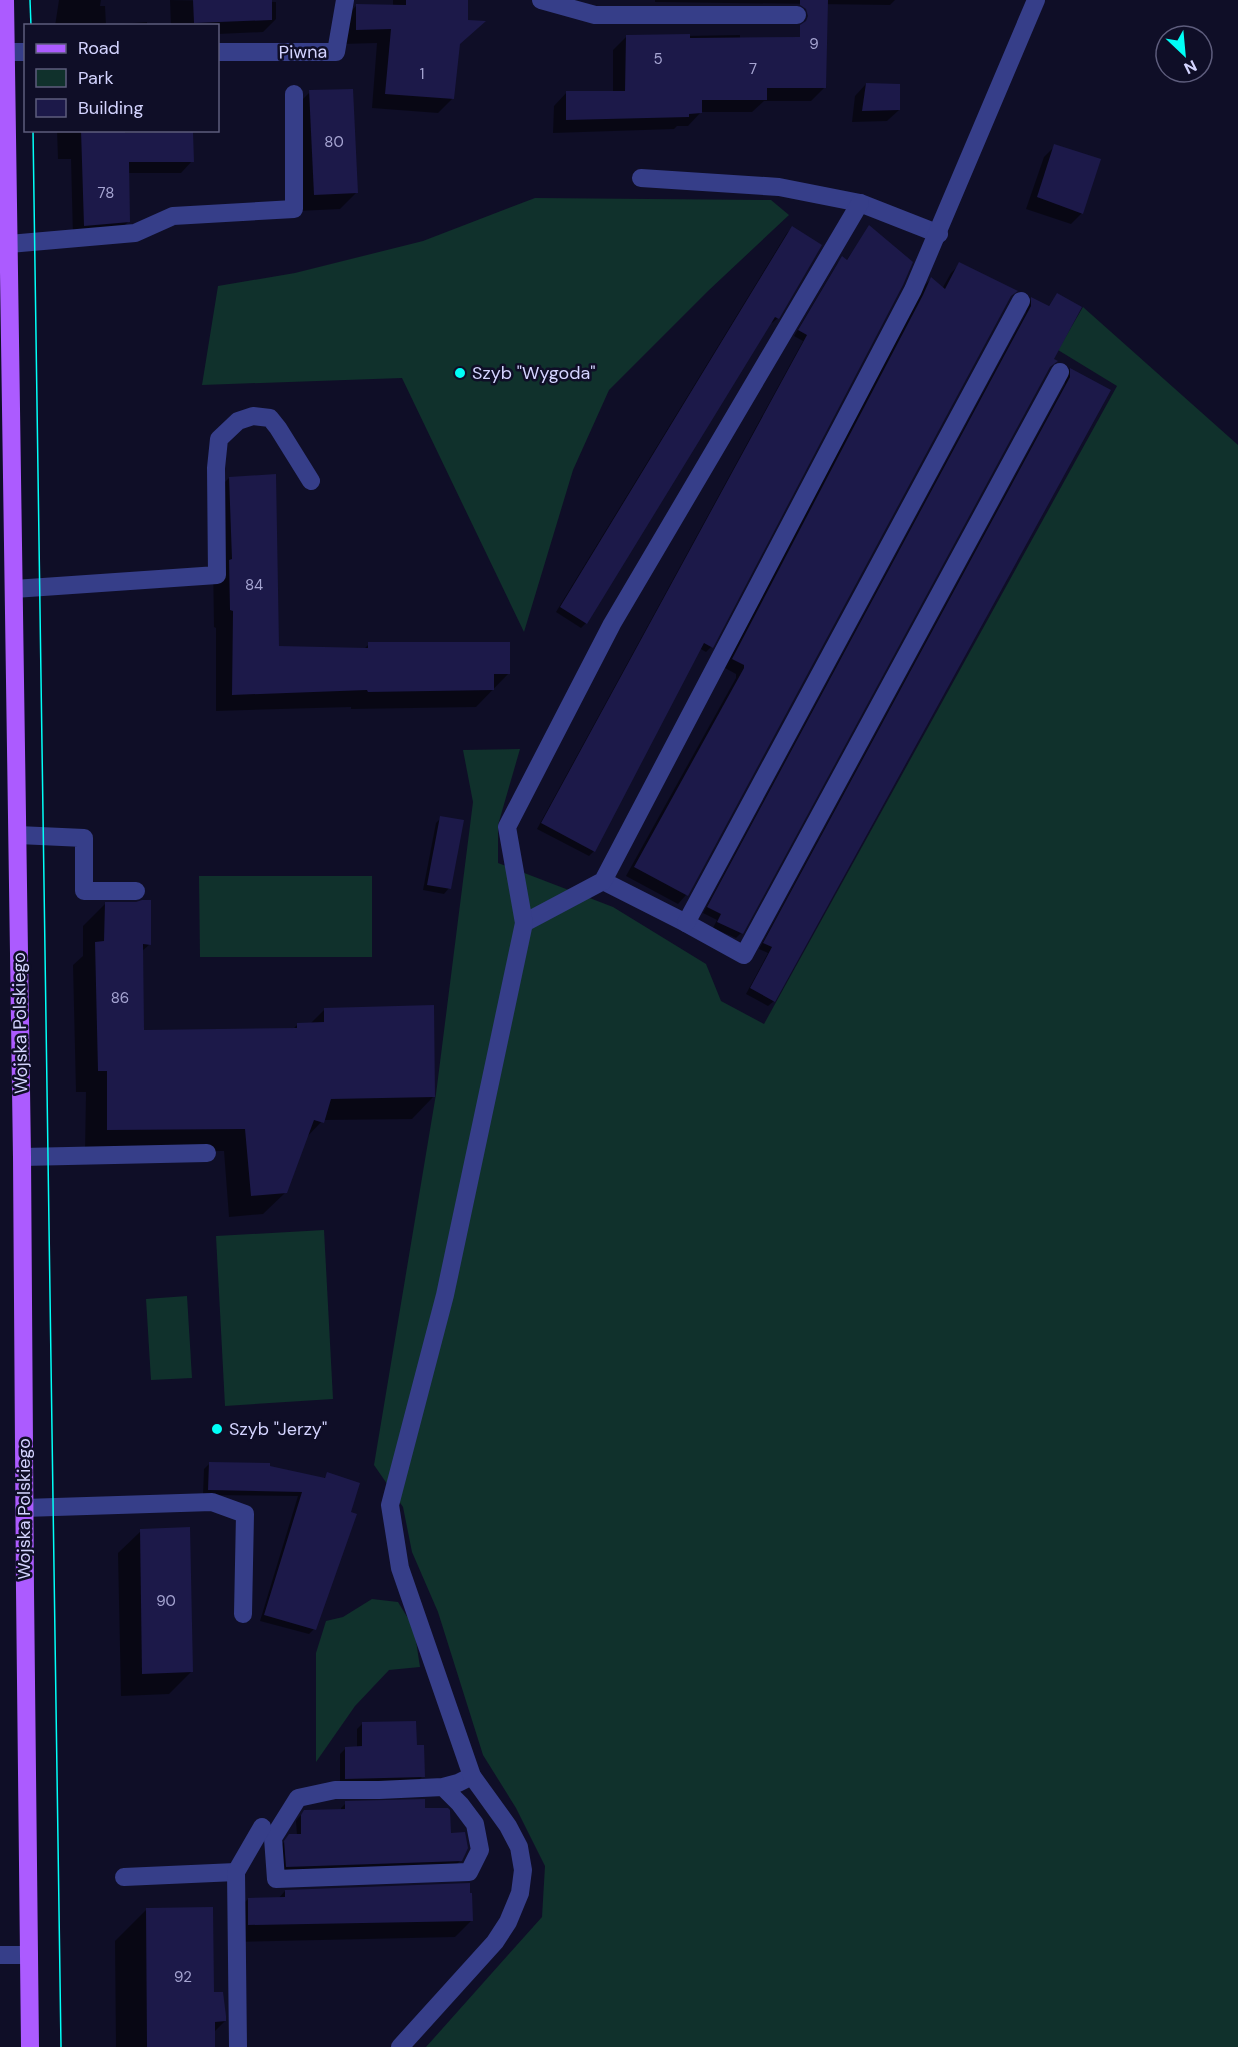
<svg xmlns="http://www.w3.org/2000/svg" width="1238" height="2047" viewBox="0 0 1238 2047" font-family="'DM Sans',sans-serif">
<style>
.green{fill:#10312c}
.shadow{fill:#0007}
.building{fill:#1c1949}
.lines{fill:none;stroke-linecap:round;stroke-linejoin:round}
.minor{stroke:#363e89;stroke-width:18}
.major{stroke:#ac5bff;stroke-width:18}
.tram{stroke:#00fff7;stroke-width:1.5}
.poi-dot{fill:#00fff7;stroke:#0f0e27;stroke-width:2}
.labels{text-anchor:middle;stroke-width:5;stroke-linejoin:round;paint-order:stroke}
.number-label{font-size:15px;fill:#a6a5d2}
.street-label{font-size:18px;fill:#d4d4ff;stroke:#0f0e27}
.poi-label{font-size:18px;fill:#d4d4ff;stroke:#0f0e27;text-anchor:start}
</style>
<rect width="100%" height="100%" fill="#0f0e27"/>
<g class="green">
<path d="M535,198l236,2 18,15 -81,76 -99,99 -36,80 -49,162 -122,-254 -200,7 16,-99 77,-13 128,-32z"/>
<path d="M1083,307l155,138v1602h-812l116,-130 3,-51 -29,-58 -33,-53 -45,-143 -26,-60 -9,-45 -29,-42 62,-371 37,-292 -10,-52 57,-1 -22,76v38l115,44 93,57 15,37 43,23 353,-638 -59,-36z"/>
<path d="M199,876h173v81h-172z"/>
<path d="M324,1230l9,169 -108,7 -9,-170z"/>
<path d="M187,1296l5,82 -41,2 -5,-81z"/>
<path d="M372,1599l26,3 16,26 6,39 -31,3 -34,36 -39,56v-109l10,-32 17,-4z"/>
</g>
<g class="shadow">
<path d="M59,0h42l-1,6h5l1,19 41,-3v4h-92z"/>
<path d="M170,0l106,2v17l-13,13 -45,2v-8h-47z"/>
<path d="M393,0h73l-8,45 -6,54 -14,14 -66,-5 5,-65 -35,1v-24l14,-14h37z"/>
<path d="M655,0h240l-5,5 -235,-3z"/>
<path d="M740,35v4l85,48 -14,14h-47l-12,11h-51l-13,14h-11l-3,3 -121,4 1,-27 13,-14 46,1v-43l13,-13z"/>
<path d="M866,84l33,26 -12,11 -35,1 3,-26z"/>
<path d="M310,92l47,100 -17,17 -42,2 -5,-102z"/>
<path d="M57,130h67v5l68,26 -11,12h-54l1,49 -11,11 -44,4 -2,-78h-13z"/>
<path d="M1055,146l27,67 -11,11 -45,-15 18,-52z"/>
<path d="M869,227l-158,420 -5,5 -7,-4 -105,203 -5,5 -52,-27 266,-488 -9,-5 43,-72 5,-6 4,3z"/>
<path d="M792,228l-14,90 -6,5 -2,-1 -184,301 -5,5 -25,-16 231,-379z"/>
<path d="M960,264l48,34 -322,597 -8,9 -52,-28 110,-198v-4l-11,-6 197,-380 9,-9 11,10 9,-16z"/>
<path d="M1057,294l-10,75 -306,564 -5,5 -23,-10 4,-8 -14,-7 323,-600 1,-9 5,-5 16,8z"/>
<path d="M1070,369l38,21 -334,611 -6,5 -22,-12 22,-41 -9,-4 306,-565v-10z"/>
<path d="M229,478l48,169 86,3 6,-6 140,29 -33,34 -125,2v-2l-135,4v-83l-2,-1 -2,-132z"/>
<path d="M441,818l8,70 -5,6 -21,-4 13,-67z"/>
<path d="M105,904l45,40 -9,8 2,79 149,-1 6,-6h12l15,-15 109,87 -22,23 -89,1 -18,19 -19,53 -23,22 -34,3 -5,-66 -139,1 1,-60h-10l-3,-127 10,-9v-30z"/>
<path d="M210,1463l59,5 54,11 5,-5 -14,155 -5,5 -49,-13 38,-125 -95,-1 1,-26z"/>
<path d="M141,1531l50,141 -22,22 -48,2 -3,-143z"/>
<path d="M362,1724l53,23 8,29 -5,5 -78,2v-29l5,-5 12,-1v-19z"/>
<path d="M346,1803l78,7 25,24 12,26 -6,6 -173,6 -2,-25 9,-11 8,-1 -1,-14 3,-4 5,-5 37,-1v-3z"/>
<path d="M285,1891l187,29 -17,17 -224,5v-26l17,-17h30z"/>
<path d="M146,1910l67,83 12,28 -12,12v14h-97l-1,-106z"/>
</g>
<g class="building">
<path d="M193,0h79v20l-78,3z"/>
<path d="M406,0h62v20l18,1 -26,23 -6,55 -69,-5 6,-65 -35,1v-26l50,1z"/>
<path d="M800,0h28l-2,88h-59v12h-65v13l-13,1v3l-123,3v-29h59l1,-56 64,-1v4l110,-1v-12l6,-4 2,-5 -2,-7 -6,-4z"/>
<path d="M866,83l34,1v26l-38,1z"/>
<path d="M353,89l5,104 -44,2 -5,-105z"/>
<path d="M81,130h44v3l68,-1 1,30h-65l1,60 -46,4z"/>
<path d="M1054,144l47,15 -18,55 -46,-17z"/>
<path d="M869,225l44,37 -10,23 -190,363 -9,-5 -109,209 -54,-29 266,-488 -9,-5 44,-74 5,4z"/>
<path d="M792,226l30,19 -43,74 -4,-2 -188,307 -27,-17z"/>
<path d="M959,262l59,29 -7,5 -323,600 -54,-29 110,-199v-3l-12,-6 191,-364 8,-18 14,12z"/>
<path d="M1057,293l25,14 -28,52 4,2 -8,6 -307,567 -26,-12 4,-8 -14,-7 324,-601v-9l18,9z"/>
<path d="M1070,368l41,22 -336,612 -25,-14 22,-41 -9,-4 307,-566z"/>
<path d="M276,474l3,172 89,2v-6h142v32h-16v16l-126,2 -1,-2 -135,5 1,-84 -3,-1 -1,-50 3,-1 -3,-82z"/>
<path d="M440,816l24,4 -13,69 -24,-4z"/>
<path d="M142,900h9v45l-8,-1 1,86 153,-2v-5l27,-1v-14l110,-3 1,92 -104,2 -7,24 -10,-3 -27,73 -36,3 -6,-67 -138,1v-59h-9l-3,-129 9,-1 1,-39h31z"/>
<path d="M209,1462l61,1v3l55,12 2,-6 33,11 -9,29 6,2 -41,116 -52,-15 38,-123 -94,-2z"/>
<path d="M190,1527l3,145 -51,2 -2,-145z"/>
<path d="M416,1721l1,24h7l1,32 -80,2v-32l17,-1v-24z"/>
<path d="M425,1799v9h23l2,2 1,23 14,-1 3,16 -6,13 -176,6 -2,-26 5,-7h12v-19l3,-5 41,-1v-8z"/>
<path d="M470,1883v10h2l1,28 -225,4v-27l37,-1v-7z"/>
<path d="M213,1907l1,85h9l3,24v5l-11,1v25h-68l-1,-139z"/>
</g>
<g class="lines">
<g class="minor">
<path d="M541,0l54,15h202"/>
<path d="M5,52h21"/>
<path d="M218,52h118l9,-52"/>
<path d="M641,178l138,9 81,16 79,31"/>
<path d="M9,244l126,-11 38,-17 121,-7v-115"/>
<path d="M14,589l203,-14 -1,-107 3,-29 19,-18 15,-5 17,2 8,10 33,53"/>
<path d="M18,835l66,3v53h52"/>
<path d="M603,881l83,42 58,32 316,-583"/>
<path d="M524,923l79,-42 310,-591 123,-290"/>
<path d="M686,923l335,-622"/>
<path d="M22,1157l185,-4"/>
<path d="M24,1508l188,-6 33,12 -2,100"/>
<path d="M443,1787l17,17 15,20 5,26 -11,22 -193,7 -3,-41 25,-40 37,-8h44l64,-3 15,-4 14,-7"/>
<path d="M124,1877l112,-5"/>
<path d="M0,1955h29"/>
<path d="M238,2047l-2,-175 26,-45"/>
<path d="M400,2047l95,-105 13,-20 12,-29 3,-23 -4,-23 -11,-21 -36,-50 -72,-208 -10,-63 55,-210 79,-372 -17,-96 105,-203 248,-421"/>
</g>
<path class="major" d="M5,0l17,1157 3,433 5,457"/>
<g class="tram">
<path d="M30,0l1,26"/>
<path d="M33,130l28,1917"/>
</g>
</g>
<g class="poi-dot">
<circle cx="460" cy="373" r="6"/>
<circle cx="217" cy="1429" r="6"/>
</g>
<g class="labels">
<g class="number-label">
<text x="814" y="49">9</text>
<text x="658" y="64">5</text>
<text x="753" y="74">7</text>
<text x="422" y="79">1</text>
<text x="334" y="147">80</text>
<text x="106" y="198">78</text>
<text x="254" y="590">84</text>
<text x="120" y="1003">86</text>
<text x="166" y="1606">90</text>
<text x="183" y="1982">92</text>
</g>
<g class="street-label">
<text transform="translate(303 52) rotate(-1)" y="6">Piwna</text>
<text transform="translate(20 1023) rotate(-91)" y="6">Wojska Polskiego</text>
<text transform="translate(24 1509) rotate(-90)" y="6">Wojska Polskiego</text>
</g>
<g class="poi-label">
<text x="472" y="379">Szyb "Wygoda"</text>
<text x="229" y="1435">Szyb "Jerzy"</text>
</g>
</g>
<rect x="24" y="24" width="195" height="108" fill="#0f0e27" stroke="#5e5d7d" stroke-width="1.5"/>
<rect x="36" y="44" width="30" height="9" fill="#ac5bff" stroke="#5e5d7d" stroke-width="1.5"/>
<text x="78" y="54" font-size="18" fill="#d4d4ff">Road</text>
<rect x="36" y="69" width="30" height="18" fill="#10312c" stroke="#5e5d7d" stroke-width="1.5"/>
<text x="78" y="84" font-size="18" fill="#d4d4ff">Park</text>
<rect x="36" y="99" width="30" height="18" fill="#1c1949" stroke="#5e5d7d" stroke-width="1.5"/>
<text x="78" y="114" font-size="18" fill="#d4d4ff">Building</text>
<g transform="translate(1184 54) rotate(154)"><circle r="28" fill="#0f0e27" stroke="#5e5d7d" stroke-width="1.5"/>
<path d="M0-4.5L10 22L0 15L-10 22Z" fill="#00fff7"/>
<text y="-9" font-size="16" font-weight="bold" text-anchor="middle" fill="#d4d4ff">N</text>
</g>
</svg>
